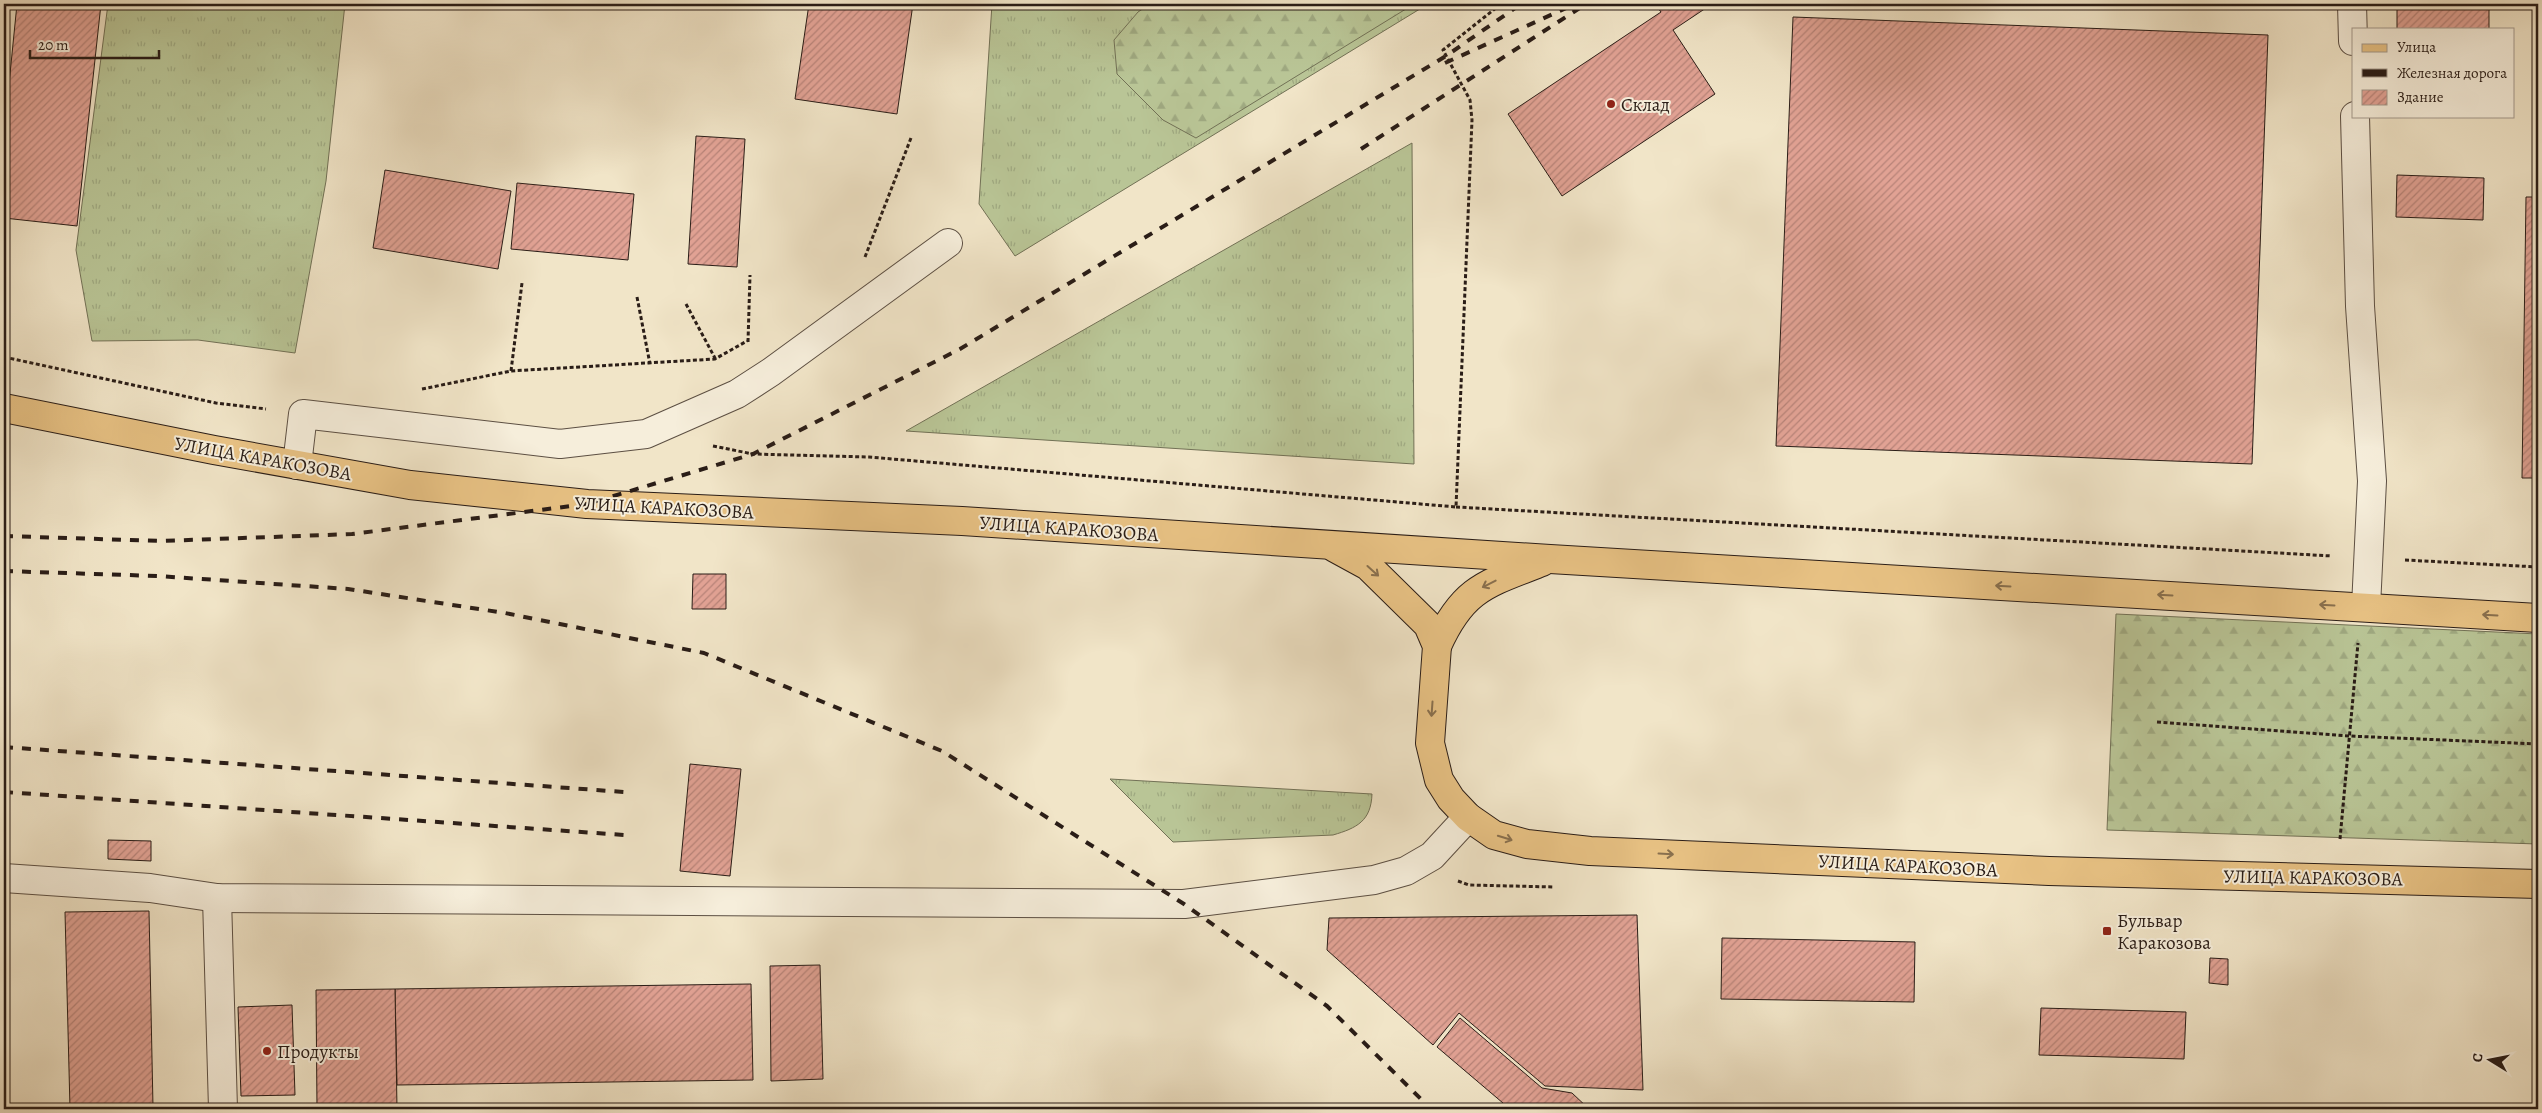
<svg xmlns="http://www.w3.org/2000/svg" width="2542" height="1113" viewBox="0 0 2542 1113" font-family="Alegreya,serif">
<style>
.grass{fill:url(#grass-tufts);stroke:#727156}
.forest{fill:url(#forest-firs);stroke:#727156}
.building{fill:url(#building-hatch);stroke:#2a1d17}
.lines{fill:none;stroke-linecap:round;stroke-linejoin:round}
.minor-casing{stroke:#5c4f43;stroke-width:30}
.major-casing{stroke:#2a1d17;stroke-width:30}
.path{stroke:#2a1d17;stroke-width:3;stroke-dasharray:4 2.5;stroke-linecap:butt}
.minor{stroke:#f6eedb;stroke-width:28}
.major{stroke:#e8c284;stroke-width:28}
.rail{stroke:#2a1d17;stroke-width:4;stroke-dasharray:9 9;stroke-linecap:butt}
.oneway{stroke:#89704e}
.poi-dot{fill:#8f2418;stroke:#f6eedb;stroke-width:2}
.labels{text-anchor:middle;stroke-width:4;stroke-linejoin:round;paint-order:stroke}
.poi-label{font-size:19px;fill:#2a1d17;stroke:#f6eedb;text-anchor:start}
.street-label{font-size:19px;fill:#2a1d17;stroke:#f6eedb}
</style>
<defs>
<pattern id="grass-tufts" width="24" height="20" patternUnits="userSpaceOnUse" patternTransform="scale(1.25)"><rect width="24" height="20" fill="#b9c596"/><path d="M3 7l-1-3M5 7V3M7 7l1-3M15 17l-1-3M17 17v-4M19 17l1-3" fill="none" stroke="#9fa981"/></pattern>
<pattern id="forest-firs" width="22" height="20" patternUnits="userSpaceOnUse" patternTransform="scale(1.25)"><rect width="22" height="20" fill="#b9c596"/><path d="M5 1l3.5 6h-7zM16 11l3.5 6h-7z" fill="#9fa981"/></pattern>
<pattern id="building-hatch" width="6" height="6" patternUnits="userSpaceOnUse" patternTransform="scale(1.25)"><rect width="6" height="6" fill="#e1a294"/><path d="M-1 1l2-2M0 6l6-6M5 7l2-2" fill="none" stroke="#b78378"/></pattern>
</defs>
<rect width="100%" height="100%" fill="#f1e5c8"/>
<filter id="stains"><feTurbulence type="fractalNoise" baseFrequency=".004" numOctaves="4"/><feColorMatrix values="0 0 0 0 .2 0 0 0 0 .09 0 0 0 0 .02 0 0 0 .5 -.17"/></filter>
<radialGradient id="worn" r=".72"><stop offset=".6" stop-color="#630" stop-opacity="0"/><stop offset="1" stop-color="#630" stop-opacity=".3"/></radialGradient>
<g class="grass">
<path d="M108,4h237l-19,177 -31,172 -97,-13 -106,1 -16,-91z"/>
<path d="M992,4h436l-413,252 -36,-52z"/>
<path d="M1412,143l2,321 -508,-33z"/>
<path d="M1110,779l262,15c-1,27 -15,34 -39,41l-160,7z"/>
</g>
<g class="forest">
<path d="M1150,4h264l-218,134 -33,-18 -46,-46 -3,-34 24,-28z"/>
<path d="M2116,614l422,20v210l-431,-14z"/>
</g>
<g class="building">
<path d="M17,4h84l-24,222 -73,-8v-84z"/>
<path d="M809,4h104l-16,110 -102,-15z"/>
<path d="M1655,4h57l-39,26 42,64 -153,102 -54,-82 153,-102z"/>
<rect x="2397" y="4" width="92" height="25"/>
<path d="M2534,4h4v44h-5z"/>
<path d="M1793,17l475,18 -16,429 -476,-18z"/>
<path d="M696,136l49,3 -8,128 -49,-3z"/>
<path d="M385,170l126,21 -13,78 -125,-21z"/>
<path d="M2397,175l87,3 -1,42 -87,-3z"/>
<path d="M517,183l117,11 -6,66 -117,-11z"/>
<path d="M2526,197h12v281h-16z"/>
<path d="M693,574h33v35h-34z"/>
<path d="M690,764l51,5 -11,107 -50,-5z"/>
<path d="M108,840l43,1v20l-43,-2z"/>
<path d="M149,911l4,196 -83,2 -5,-197z"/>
<path d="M1637,915l6,175 -98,-4 -86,-73 -26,32 -106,-95 2,-32z"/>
<path d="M1722,938l193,4 -1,60 -193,-3z"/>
<path d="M2210,958l18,1v26l-19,-2z"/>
<path d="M820,965l3,114 -52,2 -1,-115z"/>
<path d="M751,984l2,96 -356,5 -2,-96z"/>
<path d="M395,989l2,120h-80l-1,-119z"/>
<path d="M292,1005l3,90 -54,1 -3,-89z"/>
<path d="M2041,1008l145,4 -2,47 -145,-4z"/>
<path d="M1460,1018l82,70 30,5 17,16h-79l-73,-62z"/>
</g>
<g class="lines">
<g class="minor-casing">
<g id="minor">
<path d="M2352,4l1,37"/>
<path d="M2355,116l5,190 12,175 -6,126"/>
<path d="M297,465l6,-51 257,30 86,-10 91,-40 34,-22 177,-129"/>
<path d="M4,878l146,10 67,10 967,6 190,-24 32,-9 26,-15 36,-39"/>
<path d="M217,898l6,211"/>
</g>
</g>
<g class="major-casing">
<g id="major">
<path d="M4,408l210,42 196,35 177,19 375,17 588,38 988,59"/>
<path d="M1335,548l33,18 60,59 9,21 -7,97 9,37 12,19 17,18 26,18 33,9 63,7 459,20 489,13"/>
<path d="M1437,646c26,-58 49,-62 105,-84"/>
</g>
</g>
<g class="path">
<path d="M865,257l46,-119"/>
<path d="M637,297l13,67"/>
<path d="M686,304l30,56"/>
<path d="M748,342l2,-67"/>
<path d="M4,357l212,46 50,6"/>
<path d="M511,371l11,-88"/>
<path d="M422,389l89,-18 204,-12 32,-18"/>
<path d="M713,446l40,8 116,3 587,50 16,-387 -2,-20 -27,-50 58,-46"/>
<path d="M1456,507l876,49"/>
<path d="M2405,560l133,7"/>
<path d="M2157,722l192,14 189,8"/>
<path d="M2340,839l18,-196"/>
<path d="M1458,881l11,4 85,2"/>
</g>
<use href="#minor" class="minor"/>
<use href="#major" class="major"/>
<g class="rail">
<path d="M1445,63l130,-59"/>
<path d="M1361,149l225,-145"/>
<path d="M4,536l158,5 190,-7 235,-30 166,-50 207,-105 486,-293 75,-52"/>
<path d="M4,571l154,5 190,13 157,24 199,40 238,98 242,153 143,102 104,103"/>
<path d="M4,747l620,45"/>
<path d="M4,792l621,43"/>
</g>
</g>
<defs><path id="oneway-shaft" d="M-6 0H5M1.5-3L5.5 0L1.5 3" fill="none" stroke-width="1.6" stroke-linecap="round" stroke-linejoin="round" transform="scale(1.25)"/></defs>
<g class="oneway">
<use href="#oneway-shaft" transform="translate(1373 571) rotate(42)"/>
<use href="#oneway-shaft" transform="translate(1489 584) rotate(153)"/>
<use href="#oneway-shaft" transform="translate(2003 586) rotate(-177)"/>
<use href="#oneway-shaft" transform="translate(2165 595) rotate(-177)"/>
<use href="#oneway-shaft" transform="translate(2327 605) rotate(-177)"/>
<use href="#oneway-shaft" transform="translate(2490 615) rotate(-177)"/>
<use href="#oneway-shaft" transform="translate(1432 709) rotate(94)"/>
<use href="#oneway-shaft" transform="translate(1505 838) rotate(17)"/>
<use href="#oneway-shaft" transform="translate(1666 854) rotate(3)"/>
</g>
<g class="poi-dot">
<circle cx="1611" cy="104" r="5"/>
<rect x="2102" y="926" width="10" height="10" rx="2.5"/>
<circle cx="267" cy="1051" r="5"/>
</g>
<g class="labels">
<g class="poi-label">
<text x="1621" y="111">Склад</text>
<text x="2117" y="927">Бульвар<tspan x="2117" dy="22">Каракозова</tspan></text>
<text x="277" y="1058">Продукты</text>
</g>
<g class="street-label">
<text transform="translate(263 458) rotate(10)" y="7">УЛИЦА КАРАКОЗОВА</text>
<text transform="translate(664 507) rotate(3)" y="7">УЛИЦА КАРАКОЗОВА</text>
<text transform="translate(1069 528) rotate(4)" y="7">УЛИЦА КАРАКОЗОВА</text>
<text transform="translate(1908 865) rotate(3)" y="7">УЛИЦА КАРАКОЗОВА</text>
<text transform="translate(2313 877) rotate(1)" y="7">УЛИЦА КАРАКОЗОВА</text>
</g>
</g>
<rect width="2542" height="1113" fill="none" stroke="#f1e5c8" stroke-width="20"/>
<rect x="5" y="5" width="2532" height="1103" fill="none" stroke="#2a1d17" stroke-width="2.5"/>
<rect x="10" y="10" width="2522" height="1093" fill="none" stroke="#2a1d17"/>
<rect x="2352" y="28" width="162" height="90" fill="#f6eedb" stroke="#a49a8d"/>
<rect x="2362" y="44" width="25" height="8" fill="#e8c284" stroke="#a49a8d"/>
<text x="2397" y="52" font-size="15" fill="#2a1d17">Улица</text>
<rect x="2362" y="69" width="25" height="8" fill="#2a1d17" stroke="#a49a8d"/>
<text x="2397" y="78" font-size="15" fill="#2a1d17">Железная дорога</text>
<rect x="2362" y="90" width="25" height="15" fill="url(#building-hatch)" stroke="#a49a8d"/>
<text x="2397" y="102" font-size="15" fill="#2a1d17">Здание</text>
<g transform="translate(2490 1060) rotate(280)" stroke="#f6eedb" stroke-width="4" paint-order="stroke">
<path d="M0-4L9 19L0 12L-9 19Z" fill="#2a1d17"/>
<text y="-8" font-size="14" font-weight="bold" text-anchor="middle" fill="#2a1d17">С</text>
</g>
<path d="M30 50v8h129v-8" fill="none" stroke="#2a1d17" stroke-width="2.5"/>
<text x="38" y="50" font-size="15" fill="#2a1d17" stroke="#f6eedb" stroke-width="4" paint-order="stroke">20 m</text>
<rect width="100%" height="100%" filter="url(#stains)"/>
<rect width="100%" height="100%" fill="url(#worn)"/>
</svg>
